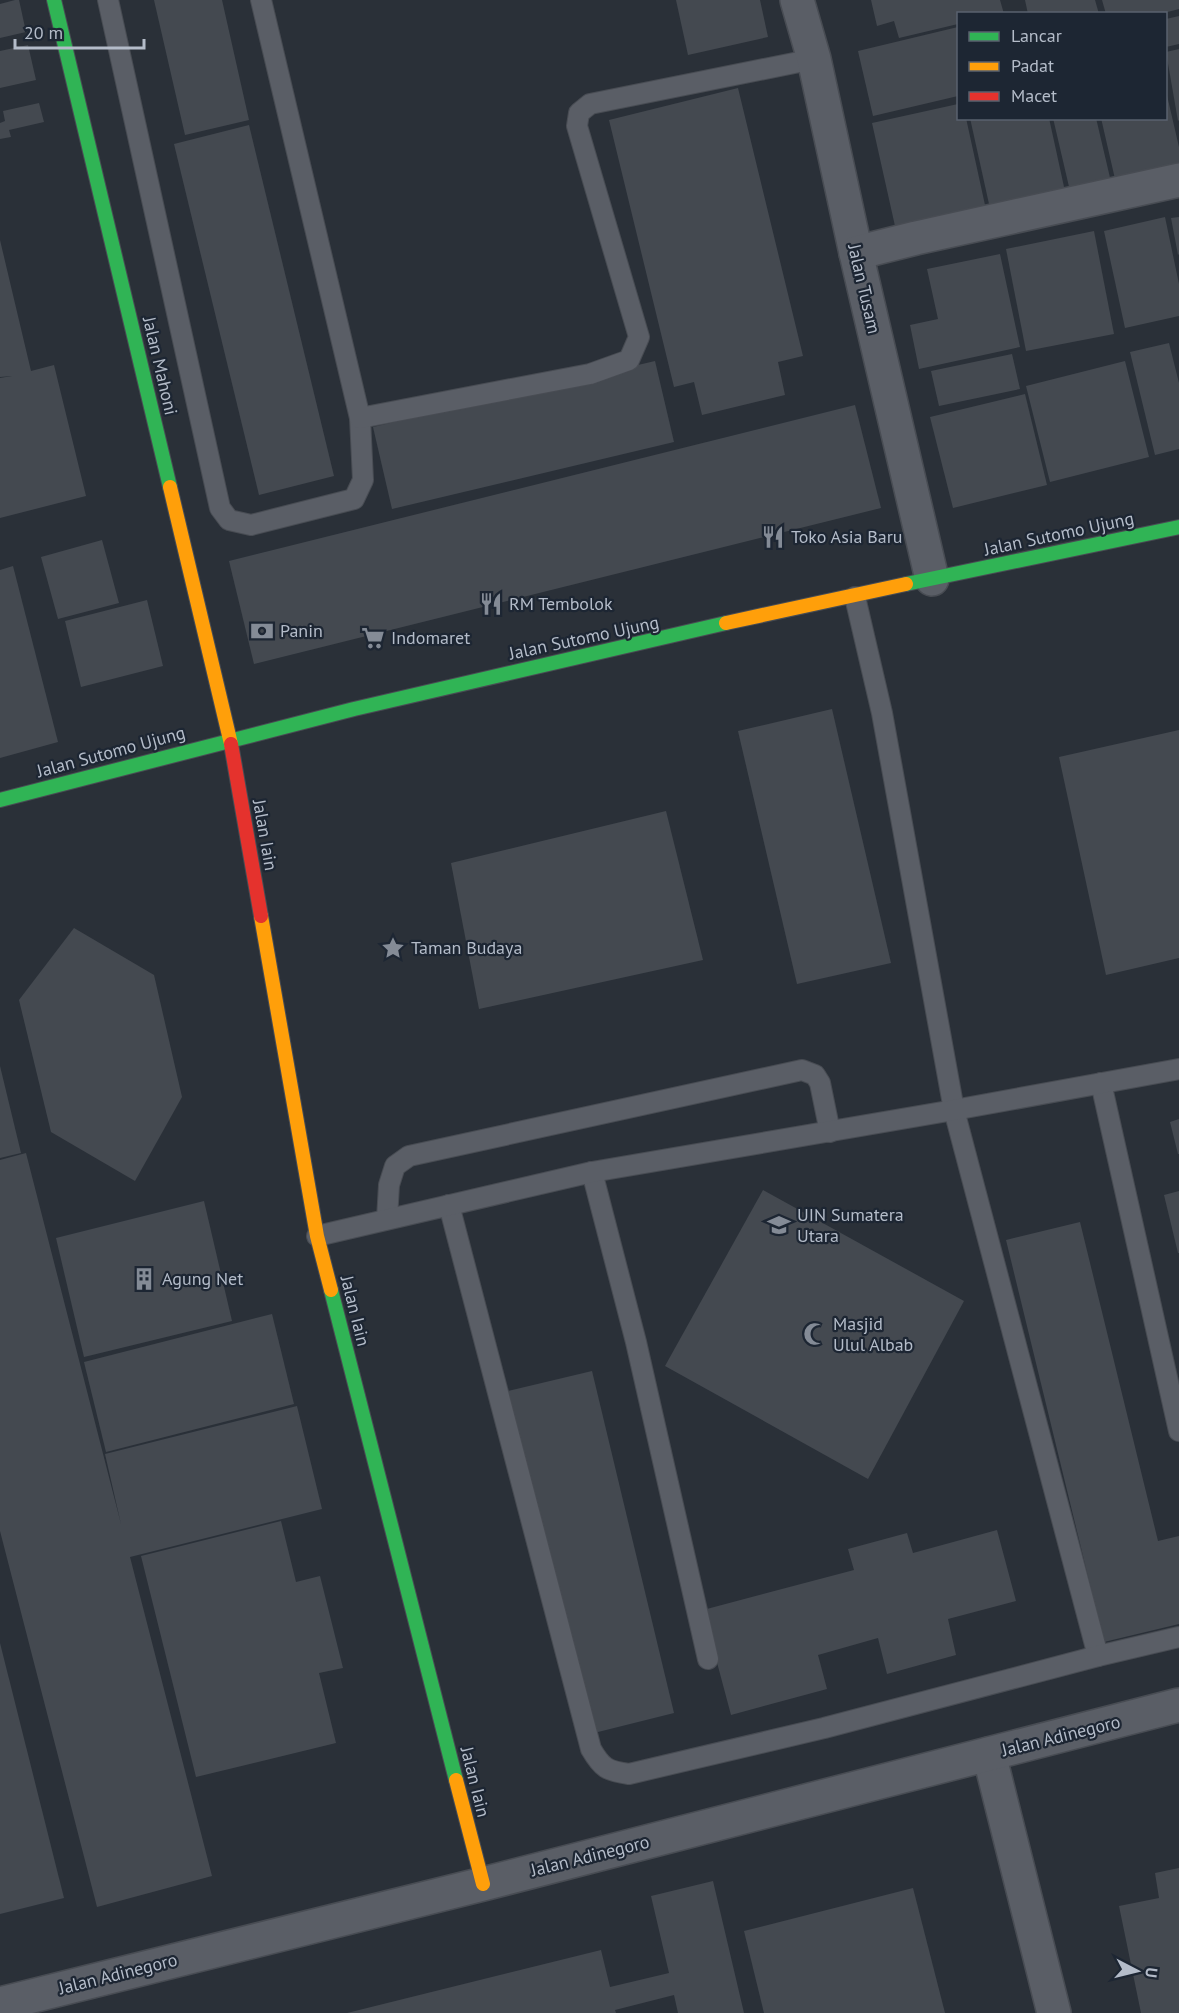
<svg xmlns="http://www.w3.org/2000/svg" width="1179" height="2013" viewBox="0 0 1179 2013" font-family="'PT Sans',sans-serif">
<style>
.building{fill:#444950}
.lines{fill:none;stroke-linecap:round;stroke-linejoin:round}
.lane-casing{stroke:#484c53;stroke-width:22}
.street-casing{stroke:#484c53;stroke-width:36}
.fast-casing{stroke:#484c53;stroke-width:16}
.slow-casing{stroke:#484c53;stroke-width:16}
.jam-casing{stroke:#484c53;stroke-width:16}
.lane{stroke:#5a5e66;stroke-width:20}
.street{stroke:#5a5e66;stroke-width:33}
.fast{stroke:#30b455;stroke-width:14}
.slow{stroke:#ff9f0a;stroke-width:14}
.jam{stroke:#e5322d;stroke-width:14}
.labels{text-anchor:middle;stroke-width:4.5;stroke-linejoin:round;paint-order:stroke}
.street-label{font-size:18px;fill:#b4bcc9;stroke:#1d2633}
.poi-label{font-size:18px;fill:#b4bcc9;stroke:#1d2633;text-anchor:start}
</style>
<rect width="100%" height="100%" fill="#2a3038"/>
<g class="building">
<path d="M15,0h4l7,32 -26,6v-34z"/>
<path d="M154,0h68l27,120 -64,15z"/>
<path d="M676,0h84l8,37 -80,18z"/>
<path d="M871,0h129l4,14h-46v10l-59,14 -5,-17 -17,5z"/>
<path d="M1025,0h70l4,14h-71z"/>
<path d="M1102,0h77v9l-19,5h-54z"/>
<path d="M1179,16v28l-13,3v-28z"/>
<path d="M958,27v69l-85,20 -15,-65z"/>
<path d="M28,45l8,35 -36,8v-37z"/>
<path d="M1179,49v71l-1,1 -12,-69z"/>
<path d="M738,88l65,268 -25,6 7,33 -83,20 -8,-33 -20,5 -65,-267z"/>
<path d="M1166,91l13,56v18l-64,14 -14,-61h65z"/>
<path d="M39,103l5,19 -35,8 2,7 -11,2v-16l5,-2 -2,-10z"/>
<path d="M958,104v14h8l19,87 -90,21 -23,-103z"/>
<path d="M970,118h79l17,78 -75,17z"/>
<path d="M1053,118h43l15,64 -41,9z"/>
<path d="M249,125l85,351 -75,19 -85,-351z"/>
<path d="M1165,217l14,67v32l-54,12 -21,-97z"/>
<path d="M1179,217v37l-1,1 -7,-37z"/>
<path d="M1094,231l20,103 -88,17 -20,-102z"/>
<path d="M0,240l31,131 23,-6 32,131 -86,22v-140l12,-2 -12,1z"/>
<path d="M1000,254l20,93 -101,22 -9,-44 28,-6 -11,-50z"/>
<path d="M1169,343l10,40v66l-24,6 -25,-103z"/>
<path d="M1012,354l8,35 -81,17 -8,-35z"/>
<path d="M655,361l19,81 -282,67 -19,-82z"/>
<path d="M1125,361l24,96 -99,25 -24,-96z"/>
<path d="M1025,394l22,91 -94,23 -23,-91z"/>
<path d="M855,405l26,103 -627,156 -25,-103z"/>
<path d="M102,540l17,63 -61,16 -17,-62z"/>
<path d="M13,566l45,176 -58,16v-188z"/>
<path d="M147,600l16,66 -82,21 -16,-66z"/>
<path d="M832,709l59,254 -94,21 -59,-253z"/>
<path d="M1179,730v228l-73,17 -47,-218z"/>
<path d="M666,811l37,149 -224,49 -28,-146z"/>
<path d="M74,928l80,47 28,122 -47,84 -84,-49 -32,-132z"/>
<path d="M0,1066l21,87 -21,5z"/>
<path d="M1179,1119v35h-1l-8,-32z"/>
<path d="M26,1153l95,371 -16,-70 192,-48 25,103 -192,48 82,319 -115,31 -97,-376v-371z"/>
<path d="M763,1190l201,111 -96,178 -203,-113z"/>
<path d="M1179,1191v62h-1l-14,-58z"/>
<path d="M204,1201l28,120 -148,36 -28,-119z"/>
<path d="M1080,1222l78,319 21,-5v88l-75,18 -98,-402z"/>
<path d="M272,1314l22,90 -188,48 -22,-90z"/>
<path d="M592,1371l82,342 -84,21 -82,-343z"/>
<path d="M281,1521l15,61 24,-6 23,92 -24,5 17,70 -140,34 -55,-221z"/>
<path d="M997,1530l19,71 -68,18 8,36 -69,19 -9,-36 -60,17 9,34 -96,26 -28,-105 151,-40 -6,-21 59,-16 6,20z"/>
<path d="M0,1643l64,255 -64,16z"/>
<path d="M1179,1868v145h-38l-22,-107 40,-8 -4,-25z"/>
<path d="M713,1881l31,132h-66l-4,-18 -59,15 1,3h-269l254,-63 9,37 59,-14 -18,-77z"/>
<path d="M913,1888l32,125h-181l-20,-82z"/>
</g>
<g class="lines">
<g class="lane-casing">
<g id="lane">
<path d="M108,0l112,508 9,12 22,5 103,-26 9,-19 -3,-62"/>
<path d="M261,0l99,418 230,-44 39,-14 10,-23 -62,-211 2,-13 11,-9 224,-45"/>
<path d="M855,597l27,116 72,397 144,546"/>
<path d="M1101,1083l78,348"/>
<path d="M592,1172l44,170 72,317"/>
<path d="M449,1205l142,544c11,19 16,22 38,25l195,-46 274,-72 81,-19"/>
<path d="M387,1219l2,-34 6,-19 14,-10 393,-86 13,5 5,8 10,49"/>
<path d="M317,1236l275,-64 362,-62 225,-41"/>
</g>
</g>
<g class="street-casing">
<g id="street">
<path d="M797,0l17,59 42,194 76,326"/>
<path d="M856,253l60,-15 263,-58"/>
<path d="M989,1754l65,259"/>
<path d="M0,2004l483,-120 696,-179"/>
</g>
</g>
<g class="fast-casing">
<g id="fast">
<path d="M54,0l116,487"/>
<path d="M906,584l273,-57"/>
<path d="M0,800l354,-91 372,-86"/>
<path d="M331,1290l125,490"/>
</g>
</g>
<g class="slow-casing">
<g id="slow">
<path d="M170,487l61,257"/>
<path d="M726,623l180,-39"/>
<path d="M261,916l56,320 14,54"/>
<path d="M456,1780l27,104"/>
</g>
</g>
<g class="jam-casing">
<path id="jam" d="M231,744l30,172"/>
</g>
<use href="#lane" class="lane"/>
<use href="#street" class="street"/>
<use href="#fast" class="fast"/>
<use href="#slow" class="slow"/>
<use href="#jam" class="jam"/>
</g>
<defs>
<g id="restaurant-bare" transform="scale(1.8)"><path d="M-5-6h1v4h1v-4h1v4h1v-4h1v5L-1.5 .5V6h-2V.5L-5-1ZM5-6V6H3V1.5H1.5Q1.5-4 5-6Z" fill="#848b96" stroke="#1d2633" stroke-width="2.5" paint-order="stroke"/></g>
<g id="bank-bare" transform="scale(1.8)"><path d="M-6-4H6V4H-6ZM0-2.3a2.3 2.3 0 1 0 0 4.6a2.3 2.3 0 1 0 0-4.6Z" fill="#848b96" stroke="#1d2633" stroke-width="2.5" paint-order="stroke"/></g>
<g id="supermarket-bare" transform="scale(1.8)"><path d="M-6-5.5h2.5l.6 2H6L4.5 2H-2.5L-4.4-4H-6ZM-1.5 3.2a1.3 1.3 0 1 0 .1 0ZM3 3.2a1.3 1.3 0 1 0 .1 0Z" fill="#848b96" stroke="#1d2633" stroke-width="2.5" paint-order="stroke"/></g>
<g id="sight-bare" transform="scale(1.8)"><path d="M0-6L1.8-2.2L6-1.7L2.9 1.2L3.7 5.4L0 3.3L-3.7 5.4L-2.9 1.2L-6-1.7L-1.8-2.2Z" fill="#848b96" stroke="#1d2633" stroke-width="2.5" paint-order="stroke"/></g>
<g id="university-bare" transform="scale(1.8)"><path d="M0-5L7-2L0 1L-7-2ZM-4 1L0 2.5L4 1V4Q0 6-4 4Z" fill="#848b96" stroke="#1d2633" stroke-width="2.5" paint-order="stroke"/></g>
<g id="building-bare" transform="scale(1.8)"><path d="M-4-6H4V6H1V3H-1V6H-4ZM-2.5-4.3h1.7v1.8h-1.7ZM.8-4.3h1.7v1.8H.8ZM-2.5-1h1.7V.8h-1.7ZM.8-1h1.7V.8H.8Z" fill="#848b96" stroke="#1d2633" stroke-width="2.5" paint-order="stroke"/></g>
<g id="mosque-bare" transform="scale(1.8)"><path d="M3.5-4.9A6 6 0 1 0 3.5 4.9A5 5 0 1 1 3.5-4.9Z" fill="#848b96" stroke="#1d2633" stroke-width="2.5" paint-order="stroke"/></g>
</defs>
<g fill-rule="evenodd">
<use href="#restaurant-bare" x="773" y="537"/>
<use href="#restaurant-bare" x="491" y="604"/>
<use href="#bank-bare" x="262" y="631"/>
<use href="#supermarket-bare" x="373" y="638"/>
<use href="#sight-bare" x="393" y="948"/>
<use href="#university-bare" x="779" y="1225"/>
<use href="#building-bare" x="144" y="1279"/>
<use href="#mosque-bare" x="815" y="1334"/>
</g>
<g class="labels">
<g class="street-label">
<text transform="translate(864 289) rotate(77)" y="6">Jalan Tusam</text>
<text transform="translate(160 366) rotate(77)" y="6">Jalan Mahoni</text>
<text transform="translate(1059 534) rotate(-12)" y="6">Jalan Sutomo Ujung</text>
<text transform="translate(584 638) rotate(-12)" y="6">Jalan Sutomo Ujung</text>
<text transform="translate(111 752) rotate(-15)" y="6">Jalan Sutomo Ujung</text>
<text transform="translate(265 835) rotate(80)" y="6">Jalan Iain</text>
<text transform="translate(355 1311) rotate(76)" y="6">Jalan Iain</text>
<text transform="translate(1061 1736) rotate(-14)" y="6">Jalan Adinegoro</text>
<text transform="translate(475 1782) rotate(76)" y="6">Jalan Iain</text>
<text transform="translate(590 1856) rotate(-14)" y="6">Jalan Adinegoro</text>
<text transform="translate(118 1974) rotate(-14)" y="6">Jalan Adinegoro</text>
</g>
<g class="poi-label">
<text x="791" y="543">Toko Asia Baru</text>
<text x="509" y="610">RM Tembolok</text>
<text x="280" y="637">Panin</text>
<text x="391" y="644">Indomaret</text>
<text x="411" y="954">Taman Budaya</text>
<text x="797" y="1221">UIN Sumatera<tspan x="797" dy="21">Utara</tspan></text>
<text x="162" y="1285">Agung Net</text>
<text x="833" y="1330">Masjid<tspan x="833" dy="21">Ulul Albab</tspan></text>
</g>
</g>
<rect x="957" y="12" width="210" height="108" fill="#1d2633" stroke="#59626f" stroke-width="1.5"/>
<rect x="969" y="32" width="30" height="9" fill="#30b455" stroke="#59626f" stroke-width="1.5"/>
<text x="1011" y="42" font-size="18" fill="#b4bcc9">Lancar</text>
<rect x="969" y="62" width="30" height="9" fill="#ff9f0a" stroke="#59626f" stroke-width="1.5"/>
<text x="1011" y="72" font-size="18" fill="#b4bcc9">Padat</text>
<rect x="969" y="92" width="30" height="9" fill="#e5322d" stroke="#59626f" stroke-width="1.5"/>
<text x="1011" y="102" font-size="18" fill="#b4bcc9">Macet</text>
<g transform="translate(1137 1971) rotate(97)" stroke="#1d2633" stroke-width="4.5" paint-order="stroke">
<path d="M0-4.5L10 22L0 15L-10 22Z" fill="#b4bcc9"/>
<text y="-9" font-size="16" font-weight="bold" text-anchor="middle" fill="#b4bcc9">U</text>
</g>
<path d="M15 39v9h129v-9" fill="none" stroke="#b4bcc9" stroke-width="3"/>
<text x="24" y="39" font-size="18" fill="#b4bcc9" stroke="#1d2633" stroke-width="4.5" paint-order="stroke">20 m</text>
</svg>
